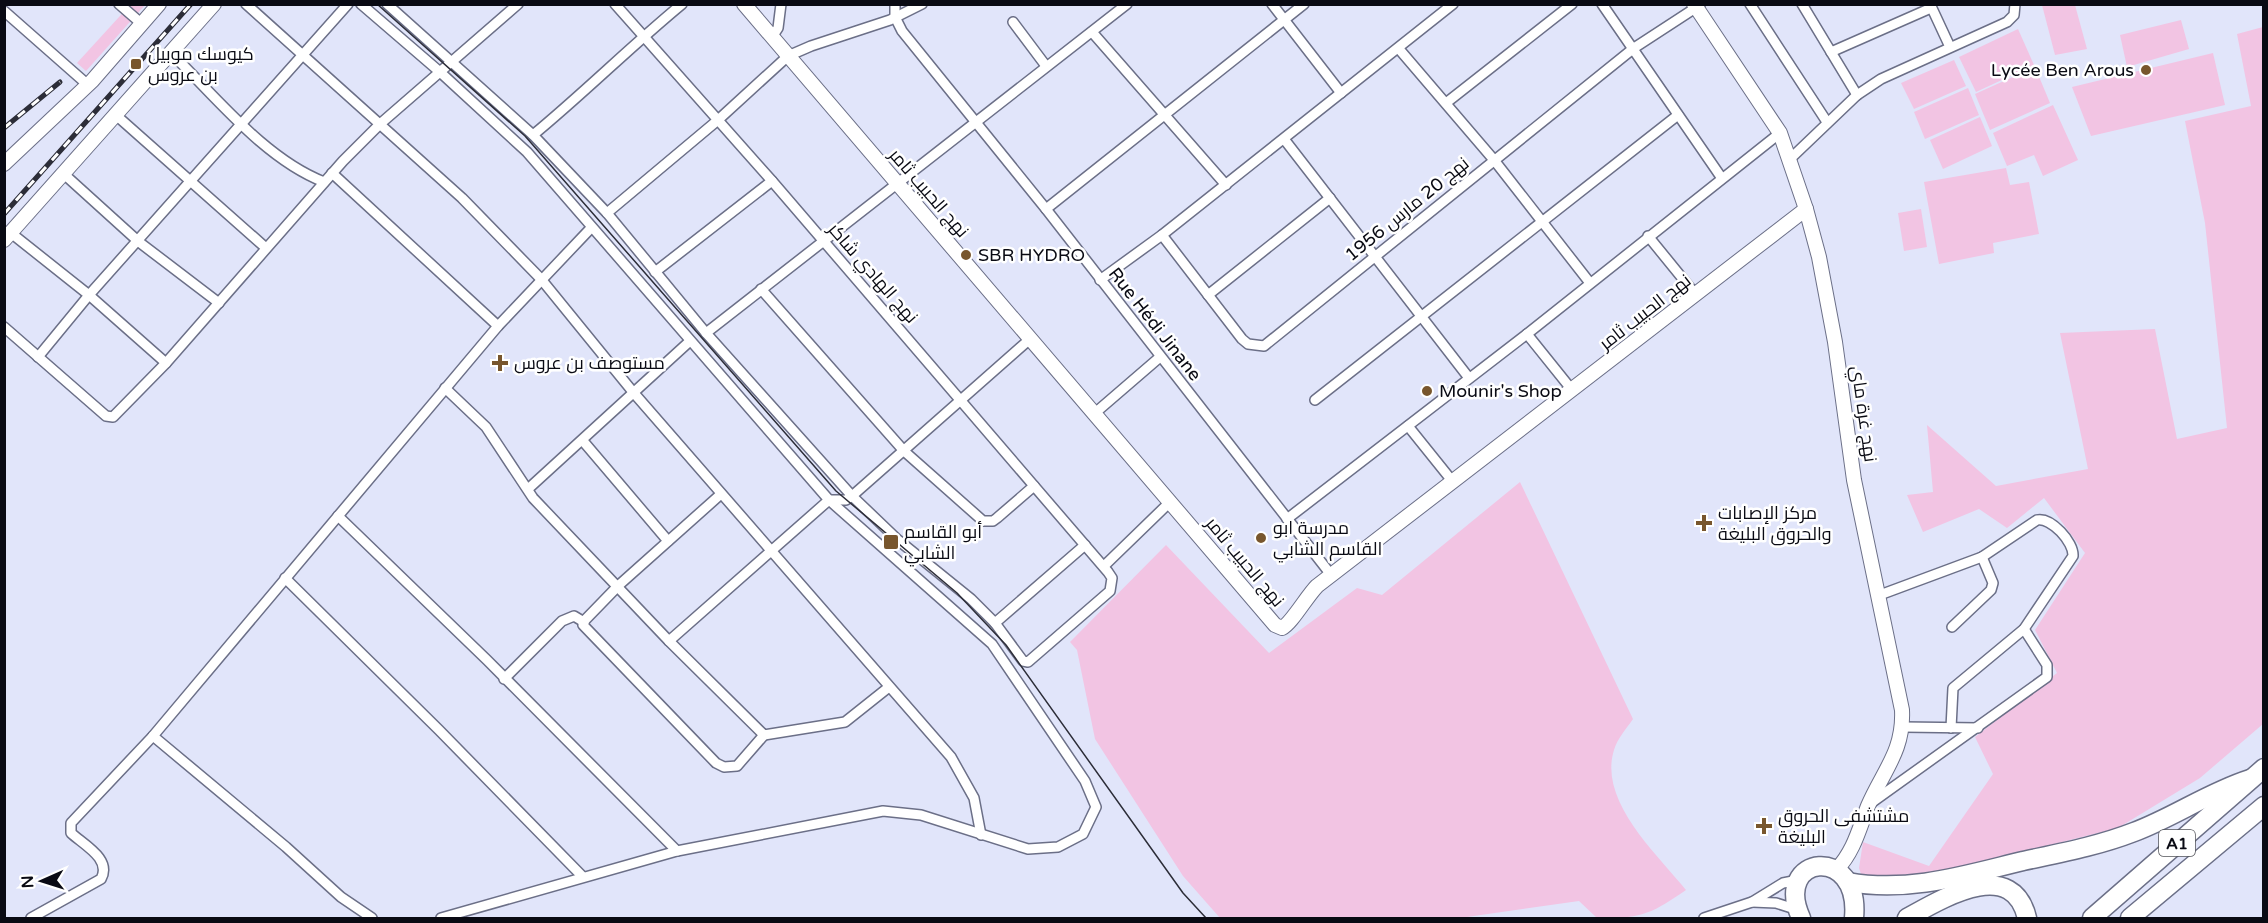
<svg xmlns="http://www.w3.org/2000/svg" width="2268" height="923" viewBox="0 0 2268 923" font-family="'Varela Round',Cairo,sans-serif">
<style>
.green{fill:#f2c4e3}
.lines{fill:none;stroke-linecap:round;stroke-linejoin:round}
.street-casing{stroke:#6b6f87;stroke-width:12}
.secondary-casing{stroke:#6b6f87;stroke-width:16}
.highway-casing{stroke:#6b6f87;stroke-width:21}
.street{stroke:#fff;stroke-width:9}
.secondary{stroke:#fff;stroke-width:14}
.highway{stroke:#fff;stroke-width:18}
.tram{stroke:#2c2d38;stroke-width:1.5}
.rail-casing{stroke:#2c2d38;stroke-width:5}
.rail{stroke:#fff;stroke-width:3;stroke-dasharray:9;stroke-linecap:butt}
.poi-dot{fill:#78562d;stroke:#fff;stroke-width:2}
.labels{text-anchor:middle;stroke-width:5;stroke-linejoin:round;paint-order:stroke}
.shield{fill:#fff;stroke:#53545a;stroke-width:1.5}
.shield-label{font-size:16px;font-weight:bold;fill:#090a13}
.poi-label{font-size:18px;fill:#090a13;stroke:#fff;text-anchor:start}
.street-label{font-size:18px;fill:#090a13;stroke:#fff}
</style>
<rect width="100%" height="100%" fill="#e1e5fa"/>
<g class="green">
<path d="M130,5h15l-59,66 -9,-8z"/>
<path d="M2042,5h33l12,44 -32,6z"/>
<path d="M2181,20l8,29 -62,18 -7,-32z"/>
<path d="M2263,27v697l-63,54 -82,50 -187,47 -51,8 -18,-6 -3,-9 4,-26 66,24 64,-92 -18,-37 82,-64 -22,-43 50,-77 -41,-55 -37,30 -28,-19 -56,23 -16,-37 26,-3 -6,-67 69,61 92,-17 -28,-136 95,-4 22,110 50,-11 -22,-205 -20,-102 66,-15 -14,-72z"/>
<path d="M2018,29l16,36 -58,27 -17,-35z"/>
<path d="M2213,53l12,52 -134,31 -19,-49z"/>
<path d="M1954,60l12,26 -52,23 -13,-26z"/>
<path d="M2035,67l15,36 -60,27 -15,-36z"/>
<path d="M1968,88l11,27 -54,24 -11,-27z"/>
<path d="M2053,105l25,55 -35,16 -9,-21 -27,11 -14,-33z"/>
<path d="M1980,117l12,29 -49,23 -13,-29z"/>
<path d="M2006,168l4,17 19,-3 10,52 -46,9 1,10 -55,11 -15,-82z"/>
<path d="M1921,209l6,38 -23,4 -6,-38z"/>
<path d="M1520,482l113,237c-6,9 -16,20 -19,31 -16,51 43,104 72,140 -35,24 -45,29 -89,28l-18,-17 -119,17h-240l-37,-42 -88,-137 -18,-89 -7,-8 96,-97 103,108 88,-65 25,7z"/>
</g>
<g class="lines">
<g class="street-casing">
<g id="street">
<path d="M119,4l23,20"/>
<path d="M246,4l216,194 79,81 92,113 318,365 23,41 7,37"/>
<path d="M361,4l79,68 87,80 302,348 163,144 93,137 11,26 -13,27 -25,13 -30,2 -107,-34 -38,-4 -206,40 -236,67"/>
<path d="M387,4l146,131 74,78 99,120 146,163 46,44 73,59 24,24 28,38 5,1 82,-71 2,-13 -4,-6 -336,-391 -157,-177"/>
<path d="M895,4v13l7,14 144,178 286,367"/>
<path d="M1272,4l69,89"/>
<path d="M1602,4l119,173"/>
<path d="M1750,4l77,118"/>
<path d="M1802,4l55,91"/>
<path d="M1930,4l20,43"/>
<path d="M4,11l84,74"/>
<path d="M1013,22l33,44"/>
<path d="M1092,32l134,153"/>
<path d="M772,37l6,-9 3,-24"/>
<path d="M1399,49l95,111 96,123"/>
<path d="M1831,52l100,-44"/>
<path d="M171,53c46,45 94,106 153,129"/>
<path d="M1446,103l126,-99"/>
<path d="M117,116l149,132"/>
<path d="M533,135c51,-42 98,-89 149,-131"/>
<path d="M1284,139l185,239"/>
<path d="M1790,159l67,-64 24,-16 126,-57 7,-7 1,-11"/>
<path d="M332,173l166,153"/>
<path d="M65,175l74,67 80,61"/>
<path d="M1046,209l258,-205"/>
<path d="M607,213l111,-93 70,-64 23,-10 79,-26 32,-16"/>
<path d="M11,233l78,62 77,68"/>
<path d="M1162,235l80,104 6,5 16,2 370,-298 66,-43"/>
<path d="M1648,236l48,59"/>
<path d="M655,272l117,-91"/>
<path d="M1100,280l62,-45 291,-231"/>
<path d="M761,289l143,162 79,70h10l4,-3 37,-32"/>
<path d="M1208,295l122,-97"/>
<path d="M4,327l102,89 7,1 53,-54 177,-202 37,-37 138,-120"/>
<path d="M706,333l421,-329"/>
<path d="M1527,334l45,56"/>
<path d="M38,357l51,-62 259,-291"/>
<path d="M445,388l41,39 47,71 136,143 95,94 81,-13 44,-35"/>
<path d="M1315,400l363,-285"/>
<path d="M1095,413l65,-56"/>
<path d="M1408,426l45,56"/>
<path d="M583,441l85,100"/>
<path d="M528,489l162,-148"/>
<path d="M721,494l-102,91 -34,35 -2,5 133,138 8,4 13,-1 27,-31"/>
<path d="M338,516l149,144 190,191"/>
<path d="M1287,519l240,-185 253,-201"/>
<path d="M1104,566l67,-65"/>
<path d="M285,578l154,152 143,146"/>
<path d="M1877,596l105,-39 55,-37c14,-3 37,22 36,36l-49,73 -71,59 -2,40"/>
<path d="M995,623l90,-78"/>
<path d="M1952,627l39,-37 2,-7 -11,-26"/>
<path d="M669,641l160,-141h17l6,-4 178,-157"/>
<path d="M504,679l58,-58 12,-5 10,6"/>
<path d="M1903,727l75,1"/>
<path d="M153,736l133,111 55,50 31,21"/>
<path d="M1871,803l176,-126v-12l-23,-36"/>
<path d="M1752,902l24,1 22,7"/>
<path d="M31,918l70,-39c11,-20 -17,-34 -30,-46v-10l82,-87 345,-410 93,-98"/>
<path d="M1704,918l48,-16 31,-19 15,-3"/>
</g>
</g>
<g class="secondary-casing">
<g id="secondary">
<path d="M744,4l531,621 7,3c9,-4 25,-32 35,-42l489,-377"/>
<path d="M1694,4l86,129 26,76 13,48 16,85 19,138 48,230c2,41 -19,61 -34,96 -9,23 -14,45 -31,63"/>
<path d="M4,164l88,-83 67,-77"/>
<path d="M4,240l210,-236"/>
</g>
</g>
<g class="highway-casing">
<g id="highway">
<path d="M1848,882c61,11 117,-7 175,-21 37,-8 75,-15 111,-29 40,-15 75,-40 116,-53"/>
<path d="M1801,918c-29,-64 60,-74 53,0"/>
<path d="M1907,918c33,-18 105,-63 120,0"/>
<path d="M2092,918l172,-150"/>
<path d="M2130,918l134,-112"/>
</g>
</g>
<use href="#street" class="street"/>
<use href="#secondary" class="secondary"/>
<use href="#highway" class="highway"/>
<path class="tram" d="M377,4l148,132 311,355 121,102 49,52 177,248 23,25"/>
<g class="rail-casing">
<g id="rail">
<path d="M4,128l56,-46"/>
<path d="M4,214l187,-210"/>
</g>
</g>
<use href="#rail" class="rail"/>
</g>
<g class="poi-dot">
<rect x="130" y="58" width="12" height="12" rx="3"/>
<circle cx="2146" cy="70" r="6"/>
<circle cx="966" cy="255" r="6"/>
<path d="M497 354h6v6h6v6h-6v6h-6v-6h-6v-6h6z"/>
<circle cx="1427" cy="391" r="6"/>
<path d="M1701 514h6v6h6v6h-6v6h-6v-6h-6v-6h6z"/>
<circle cx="1261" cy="538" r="6"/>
<rect x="883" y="534" width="16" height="16" rx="3"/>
<path d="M1761 817h6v6h6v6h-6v6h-6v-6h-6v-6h6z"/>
</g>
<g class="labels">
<rect class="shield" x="2159" y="830" width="36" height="26" rx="4.5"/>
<g class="shield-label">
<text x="2177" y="849">A1</text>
</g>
<g class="poi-label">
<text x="148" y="60">كيوسك موبيل<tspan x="148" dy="21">بن عروس</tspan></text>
<text x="2134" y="76" text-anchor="end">Lycée Ben Arous</text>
<text x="978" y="261">SBR HYDRO</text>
<text x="514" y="369">مستوصف بن عروس</text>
<text x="1439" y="397">Mounir's Shop</text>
<text x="1718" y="519">مركز الإصابات<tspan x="1718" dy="21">والحروق البليغة</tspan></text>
<text x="1273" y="534">مدرسة ابو<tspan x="1273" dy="21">القاسم الشابي</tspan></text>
<text x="904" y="538">أبو القاسم<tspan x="904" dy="21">الشابي</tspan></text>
<text x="1778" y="822">مشتشفى الحروق<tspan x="1778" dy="21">البليغة</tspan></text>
</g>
<g class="street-label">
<text transform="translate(929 193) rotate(49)" y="6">نهج الحبيب ثامر</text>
<text transform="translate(1407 209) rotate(-39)" y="6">نهج 20 مارس 1956</text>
<text transform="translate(873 273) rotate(49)" y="6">نهج الهادي شاكر</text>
<text transform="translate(1645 312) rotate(-38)" y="6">نهج الحبيب ثامر</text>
<text transform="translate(1155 324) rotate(52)" y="6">Rue Hédi Jinane</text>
<text transform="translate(1864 414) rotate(82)" y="6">نهج غرة ماي</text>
<text transform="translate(1245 562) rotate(50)" y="6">نهج الحبيب ثامر</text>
</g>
</g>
<rect width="2268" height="923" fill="none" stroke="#090a13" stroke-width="12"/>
<g transform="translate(42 881) rotate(267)" stroke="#ffffff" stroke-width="4.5" paint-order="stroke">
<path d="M0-4.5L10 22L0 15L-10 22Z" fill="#090a13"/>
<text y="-9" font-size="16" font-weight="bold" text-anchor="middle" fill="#090a13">N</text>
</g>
</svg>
